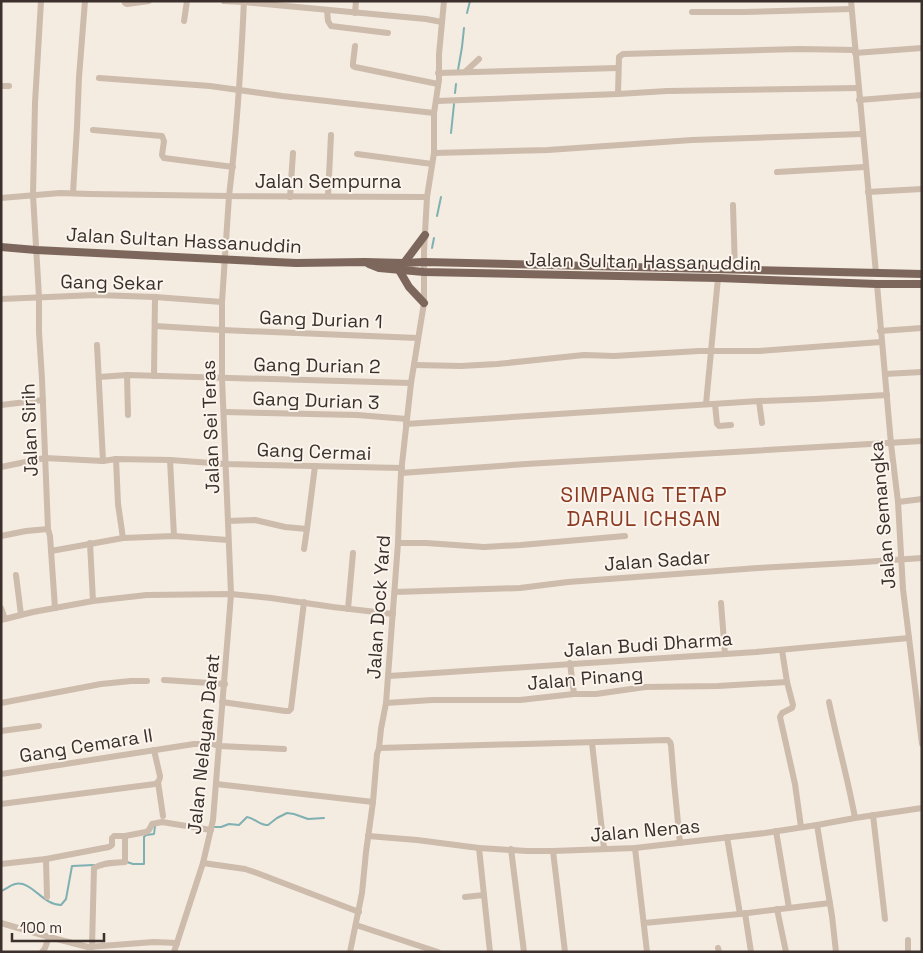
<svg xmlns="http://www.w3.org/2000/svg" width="923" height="953" viewBox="0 0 923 953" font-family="'Space Grotesk',sans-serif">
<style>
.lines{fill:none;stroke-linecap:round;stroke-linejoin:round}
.stream{stroke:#7fb0b2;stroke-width:2}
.minor{stroke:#cdbbac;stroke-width:6}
.major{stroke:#7d675c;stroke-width:8}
.labels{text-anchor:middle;stroke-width:4;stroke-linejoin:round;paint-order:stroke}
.street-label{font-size:19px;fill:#3b302b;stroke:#fbf5ee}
.quarter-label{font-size:21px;letter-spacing:1px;fill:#8c3b22;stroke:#fbf5ee}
</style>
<rect width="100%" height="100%" fill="#f4ebe1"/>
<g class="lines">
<g class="stream">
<path d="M467,13l3,-12"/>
<path d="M458,70l4,-23 2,-19"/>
<path d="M455,93l1,-9"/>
<path d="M451,133l3,-29"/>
<path d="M437,216l4,-19"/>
<path d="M432,248l2,-10"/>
<path d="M212,827h9l8,-3 10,1 8,-8c8,1 13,9 21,8l9,-7 10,-5 7,1 14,5 16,-1"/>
<path d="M127,862l6,2h11v-27l2,-2 8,-1 1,-8"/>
<path d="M1,891c5,-2 10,-6 14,-7 17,-4 27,21 46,21l5,-6 6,-33 22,-1"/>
</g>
<g class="minor">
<path d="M41,1l-6,102 -2,92 6,102v35l3,47 6,150 2,7 5,72"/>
<path d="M124,1l1,2 2,1 22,-3"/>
<path d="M224,1l20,1 182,17 16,3"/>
<path d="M244,1c-3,65 -7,130 -15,195l198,1"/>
<path d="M851,1l25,272"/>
<path d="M327,10l1,11 3,5 57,7"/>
<path d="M692,12h51l108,-3"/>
<path d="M355,13l1,-12"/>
<path d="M184,21l3,-20"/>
<path d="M355,46l-2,17v3l2,1 83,17"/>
<path d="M855,53l67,-5"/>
<path d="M465,72l14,-13"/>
<path d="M438,73c60,-2 120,-3 180,-5"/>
<path d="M99,78l111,8 72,10 152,17"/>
<path d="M1,86h8"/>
<path d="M618,94l1,-37 4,-3 176,-5 56,1"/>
<path d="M859,100l63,-5"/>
<path d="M437,101l181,-7 49,-3 191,-3"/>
<path d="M93,130l69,6 2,5 -2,14 2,3 69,9"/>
<path d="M434,153l114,-3 144,-10 170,-6"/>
<path d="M357,154l75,10"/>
<path d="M777,172l88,-5"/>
<path d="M868,192l54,-3"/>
<path d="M73,193l4,-66 2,-50 6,-76"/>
<path d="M328,196l3,-61"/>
<path d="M290,197l3,-44"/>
<path d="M1,198l59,-5 29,1 140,2 -7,106v76l9,216 -2,26 -16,200 -10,43 -29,89"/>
<path d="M733,205l2,65"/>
<path d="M877,284l14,160 7,58 5,87 19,155"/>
<path d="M1,299l95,-4 59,2 67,5"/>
<path d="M155,326l67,4 196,8"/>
<path d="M880,331l42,-3"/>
<path d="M97,345l6,116"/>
<path d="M414,365l47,1 36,-2 87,-9 30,1 85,-5h60l122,-9"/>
<path d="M885,374l37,-2"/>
<path d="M127,375l1,40"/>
<path d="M154,376l1,-79"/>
<path d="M99,377l28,-2 284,8"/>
<path d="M759,401l3,22"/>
<path d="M706,404l12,-126"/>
<path d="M715,404l2,20 2,2 12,-1"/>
<path d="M1,405l42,-5"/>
<path d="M224,412l133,3 50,4"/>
<path d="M406,424l353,-23 56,-2 72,-4"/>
<path d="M116,459l2,45 5,34"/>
<path d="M170,460l4,76"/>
<path d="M1,467l44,-9 58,3 13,-2 54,1 56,4 176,4"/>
<path d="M401,473l125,-9 396,-23"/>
<path d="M898,502l24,-3"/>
<path d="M228,521l27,-1 30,7 22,2"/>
<path d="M1,536l25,-5 22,-2"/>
<path d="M90,543l3,58"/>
<path d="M398,543h28l58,4 37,-2 104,-9"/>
<path d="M304,549l3,-20 8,-63"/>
<path d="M51,551l72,-13 51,-2 54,4"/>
<path d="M16,575l5,40"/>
<path d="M395,592l125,-4 48,-6 190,-14 91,-5 73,-5"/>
<path d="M721,603l4,51"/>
<path d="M1,608l4,11"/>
<path d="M348,609l5,-56"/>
<path d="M1,620l32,-8 60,-11 54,-6 84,-1 40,4 62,9 60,7"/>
<path d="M782,650l5,32 6,23 -1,3 -10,5 -2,4 15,67 6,43"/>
<path d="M570,663l4,31"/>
<path d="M389,676l367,-24 153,-14"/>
<path d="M164,680l61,4"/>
<path d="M222,702l63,9h4l2,-2 13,-107"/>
<path d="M829,702c8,39 19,77 26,116"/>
<path d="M1,703l100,-19 30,-3h16"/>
<path d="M386,703l46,-3h88l54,-6h22l49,-7 73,-1 69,-4"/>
<path d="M1,731l38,-5"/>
<path d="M592,743l12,105"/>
<path d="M379,748l289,-8 2,2 1,3 3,37 6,61"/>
<path d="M1,774l193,-30h19l7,2 64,3"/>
<path d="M158,782l5,34"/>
<path d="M216,784l157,18"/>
<path d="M1,804l154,-20c4,-2 5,-4 5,-8l-6,-26"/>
<path d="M873,815l12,104"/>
<path d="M817,825l15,91 4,36"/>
<path d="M776,831l13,77"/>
<path d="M368,836l49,4 62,8 48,3h26l82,-3 130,-15 52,-8 38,-7 67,-10"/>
<path d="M727,837l13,77"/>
<path d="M479,848l11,104"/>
<path d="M635,848l12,104"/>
<path d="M511,849l13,103"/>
<path d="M553,851l12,101"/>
<path d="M46,859l1,38"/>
<path d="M203,863l42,6 12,4 102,39"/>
<path d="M1,864l45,-5 63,-12 3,-2v-7l2,-2h11l21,-4 3,-2 3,-6 10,-2 49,8"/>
<path d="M465,897l19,-2"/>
<path d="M777,909l9,43"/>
<path d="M745,913l6,39"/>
<path d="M1,923l48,14 39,10 66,-5 23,1"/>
<path d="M644,923l96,-9 90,-11"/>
<path d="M356,925l82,27"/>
<path d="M908,940v12"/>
<path d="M92,947l2,-79c9,-6 21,-5 31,-6v-26"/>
<path d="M718,948l1,4"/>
<path d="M42,952l3,-4 4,-11"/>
<path d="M350,952l12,-59 4,-41 7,-50 4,-48 2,-6 2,-19 5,-26 12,-160 1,-28 2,-42 10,-90 13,-80v-52l3,-54 7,-44v-40l5,-33v-26l5,-53"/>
</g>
<g class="major">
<path d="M1,247l35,3 260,13 69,-1 39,1 20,-1 498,12"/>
<path d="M404,263l21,-28"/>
<path d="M369,264l10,4 45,4 294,6 159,6h45"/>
<path d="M399,270l10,17 15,16"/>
</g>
</g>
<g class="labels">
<g class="street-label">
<text x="328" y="188">Jalan Sempurna</text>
<text transform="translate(184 240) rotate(3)" y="7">Jalan Sultan Hassanuddin</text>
<text transform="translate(643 261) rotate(1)" y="7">Jalan Sultan Hassanuddin</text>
<text transform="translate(112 282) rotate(1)" y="7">Gang Sekar</text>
<text transform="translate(321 319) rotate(2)" y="7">Gang Durian 1</text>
<text transform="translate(317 365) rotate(1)" y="7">Gang Durian 2</text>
<text transform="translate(316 400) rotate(2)" y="7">Gang Durian 3</text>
<text transform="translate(210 427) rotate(-92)" y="7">Jalan Sei Teras</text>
<text transform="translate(29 430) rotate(-92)" y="7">Jalan Sirih</text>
<text transform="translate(314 451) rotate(2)" y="7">Gang Cermai</text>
<text transform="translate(882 515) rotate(-95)" y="7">Jalan Semangka</text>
<text transform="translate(657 560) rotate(-4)" y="7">Jalan Sadar</text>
<text transform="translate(378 607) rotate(-86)" y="7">Jalan Dock Yard</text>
<text transform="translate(648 644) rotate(-4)" y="7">Jalan Budi Dharma</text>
<text transform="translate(585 678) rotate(-5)" y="7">Jalan Pinang</text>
<text transform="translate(203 744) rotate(-84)" y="7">Jalan Nelayan Darat</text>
<text transform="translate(86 745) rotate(-9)" y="7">Gang Cemara II</text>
<text transform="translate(645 830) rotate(-5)" y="7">Jalan Nenas</text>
</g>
<g class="quarter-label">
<text x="644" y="502">SIMPANG TETAP<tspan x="644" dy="24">DARUL ICHSAN</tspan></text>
</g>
</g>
<rect width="923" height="953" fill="none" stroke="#3b302b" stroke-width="5"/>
<path d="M12 933v8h92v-8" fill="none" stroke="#3b302b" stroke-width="2.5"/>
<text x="20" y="933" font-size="15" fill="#3b302b" stroke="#fbf5ee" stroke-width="4" paint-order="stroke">100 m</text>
</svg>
